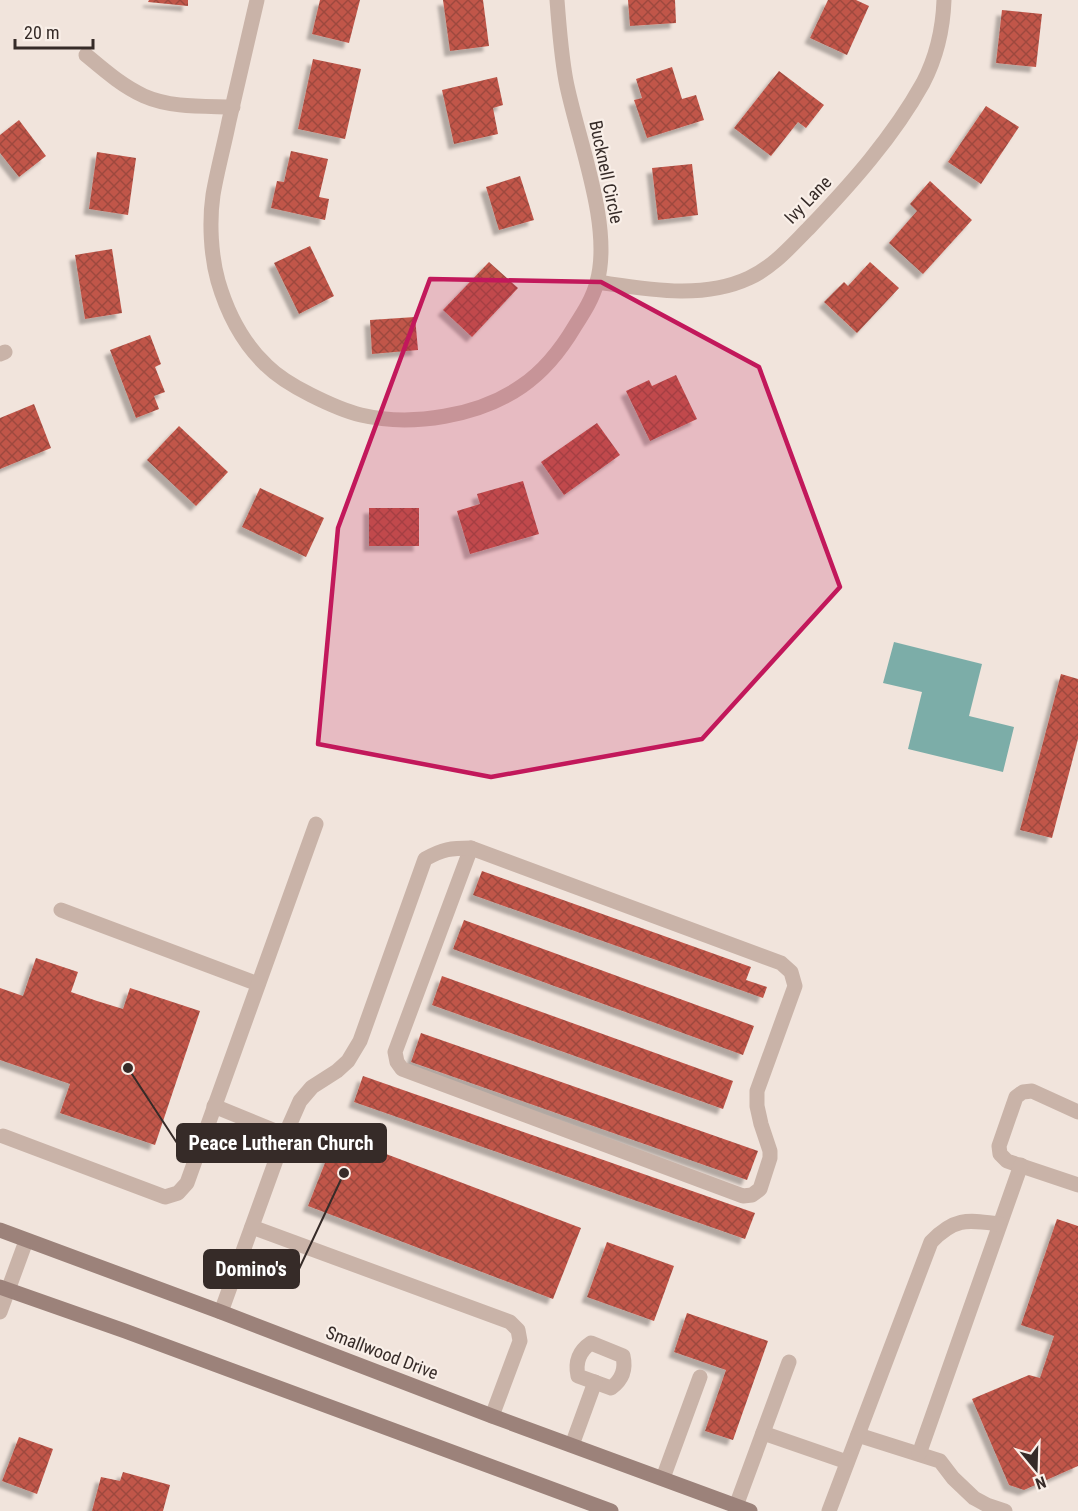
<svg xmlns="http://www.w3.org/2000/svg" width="1078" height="1511" viewBox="0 0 1078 1511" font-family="'Roboto Condensed',sans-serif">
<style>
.water{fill:#7cada8}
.building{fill:url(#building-cross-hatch);filter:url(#shadow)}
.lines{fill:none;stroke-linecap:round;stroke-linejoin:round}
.service{stroke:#c9b3a8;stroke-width:15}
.minor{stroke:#c9b3a8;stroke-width:15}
.secondary{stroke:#9c827a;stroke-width:15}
.marked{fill:#c2185b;fill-opacity:0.2;stroke:#c2185b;stroke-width:4.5;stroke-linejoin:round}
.labels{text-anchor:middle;stroke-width:4.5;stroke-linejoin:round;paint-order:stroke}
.street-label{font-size:18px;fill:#362b28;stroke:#f9efe8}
.leader{fill:none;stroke:#362b28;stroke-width:2}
.callout-dot{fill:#362b28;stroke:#f9efe8;stroke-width:2}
.callout{fill:#362b28;stroke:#362b28;stroke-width:2}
.callout-label{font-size:20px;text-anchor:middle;font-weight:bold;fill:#fff}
</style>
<defs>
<pattern id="building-cross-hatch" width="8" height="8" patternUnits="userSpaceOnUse" patternTransform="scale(1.5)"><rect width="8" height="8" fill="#c1574a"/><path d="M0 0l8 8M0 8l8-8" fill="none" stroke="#9e483e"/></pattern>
<filter id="shadow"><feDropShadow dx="-5.5" dy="5.5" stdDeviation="1.5" flood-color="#0004"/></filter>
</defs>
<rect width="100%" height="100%" fill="#f1e4dc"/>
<path class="water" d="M894,642l88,22 -13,52 45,11 -11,45 -95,-23 14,-57 -39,-9z"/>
<g class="building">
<path d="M149,0h39v6l-40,-4z"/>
<path d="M320,0h40l-11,43 -37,-9z"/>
<path d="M443,0h40l6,46 -39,5z"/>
<path d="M628,0h47l1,23 -46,3z"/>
<path d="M828,0h28l13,6 -22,49 -37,-17z"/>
<path d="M1002,10l40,4 -6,53 -40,-4z"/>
<path d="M313,59l48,10 -16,70 -47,-10z"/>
<path d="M672,67l10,32 14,-4 8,25 -57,18 -13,-38 8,-2 -6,-19z"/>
<path d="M779,71l45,34 -18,23 -8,-6 -27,34 -37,-28z"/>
<path d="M497,77l6,28 -10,3 5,26 -44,10 -12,-54z"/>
<path d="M986,106l33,21 -38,57 -33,-22z"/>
<path d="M19,120l27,36 -27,21 -19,-24v-18z"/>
<path d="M291,151l37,8 -9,38 10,2 -4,21 -54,-12 6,-27 7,1z"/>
<path d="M97,152l39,6 -8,57 -39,-6z"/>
<path d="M692,164l6,51 -40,5 -6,-52z"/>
<path d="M520,176l14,44 -35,10 -13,-43z"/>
<path d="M930,181l42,39 -49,54 -34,-31 28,-32 -7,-7z"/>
<path d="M310,246l24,50 -35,18 -25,-51z"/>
<path d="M112,249l10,64 -37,6 -10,-64z"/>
<path d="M489,262l29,26 -46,49 -29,-27z"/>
<path d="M870,262l29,26 -42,45 -33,-31 20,-20 4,4z"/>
<path d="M415,317l3,33 -46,4 -2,-34z"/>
<path d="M150,335l11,29 -6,3 10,25 -11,4 5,13 -23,9 -26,-68z"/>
<path d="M676,375l21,44 -47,22 -24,-50 23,-11 3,6z"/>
<path d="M34,404l17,44 -51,21v-51z"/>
<path d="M597,423l23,32 -56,40 -23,-33z"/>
<path d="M179,426l49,46 -32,34 -49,-46z"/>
<path d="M523,481l16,53 -69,20 -13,-43 23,-7 -3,-10z"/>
<path d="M260,488l64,30 -18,39 -64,-30z"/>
<rect x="369" y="508" width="50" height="38"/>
<path d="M1061,674l17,5v60l-26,99 -32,-8z"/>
<path d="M482,871l269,96 -5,13 21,7 -4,11 -290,-103z"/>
<path d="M464,920l290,106 -11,29 -290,-106z"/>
<path d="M36,958l42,14 -7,20 26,9 26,8 7,-21 70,23 -45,134 -95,-32 10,-29 -70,-24v-72l23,8z"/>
<path d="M442,976l291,105 -10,28 -291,-104z"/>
<path d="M421,1033l337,118 -11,29 -336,-118z"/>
<path d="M363,1076l392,137 -10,26 -391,-137z"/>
<path d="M336,1135l245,93 -28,71 -245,-93z"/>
<path d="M1057,1219l21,7v240l-54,24 -15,-5 -37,-86 57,-24 11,3 14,-42 -33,-11z"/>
<path d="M607,1242l67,24 -20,55 -67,-24z"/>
<path d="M687,1313l81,28 -35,99 -28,-9 21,-61 -52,-18z"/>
<path d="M19,1437l34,12 -16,45 -35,-13z"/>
<path d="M123,1472l47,13 -7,26h-71l9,-34 19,4z"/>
</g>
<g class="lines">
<g class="service">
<path d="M471,848l310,115 10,9 4,14 -38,105v15l4,18 9,27v7l-10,31 -8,6 -9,1 -341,-127 -5,-7 -2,-10z"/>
<path d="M61,910l197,74"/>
<path d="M214,1106l71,29"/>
<path d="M1078,1112l-46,-21 -9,1 -7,5 -17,49 1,8 7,7 71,24"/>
<path d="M3,1136l162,61 13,-4 9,-10 129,-359"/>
<path d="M252,1227l258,95 8,8 2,11 -28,75"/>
<path d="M221,1312l64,-177 15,-34 12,-14 25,-16 11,-10 12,-20 65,-182c18,-10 26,-11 46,-11"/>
<path d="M591,1343l32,13c3,13 -1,24 -12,32l-33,-12c-3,-14 1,-25 13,-33z"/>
<path d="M763,1433l84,29"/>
<path d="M858,1435l82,26 13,17 21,20 13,7 18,6"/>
<path d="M572,1445l23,-63"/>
<path d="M919,1454l102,-289"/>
<path d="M663,1478l37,-101"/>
<path d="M736,1506l53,-144"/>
</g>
<g class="minor">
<path d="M257,0c-9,40 -19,81 -28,121 -5,25 -12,50 -16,74 -4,27 -2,61 5,86 9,31 25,62 48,84 13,13 29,22 45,30 16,8 33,16 50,20 51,12 118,1 161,-29 22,-15 40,-38 53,-60 9,-14 18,-28 22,-44 16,-56 -20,-144 -31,-201 -5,-27 -7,-54 -9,-81"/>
<path d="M86,55c18,15 36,31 58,41 27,12 60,10 89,11"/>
<path d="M597,282c49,7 105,18 152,-4 24,-11 41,-31 59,-49 43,-45 85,-92 115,-146 13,-25 20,-55 21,-83"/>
<path d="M0,354l5,-2"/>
<path d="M0,1312l26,-71"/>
<path d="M829,1511l102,-269c24,-25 37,-22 68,-18"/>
</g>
<g class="secondary">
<path d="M0,1230l221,82 271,104 258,95"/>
<path d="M0,1287l125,44 486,180"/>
</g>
</g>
<path class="marked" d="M430,279l171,3 158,85 81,220 -138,152 -211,38 -173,-33 20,-216z"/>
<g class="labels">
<g class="street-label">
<text transform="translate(606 172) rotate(78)" y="6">Bucknell Circle</text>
<text transform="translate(808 200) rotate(-46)" y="6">Ivy Lane</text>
<text transform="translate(382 1353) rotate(21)" y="6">Smallwood Drive</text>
</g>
</g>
<path class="leader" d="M128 1068L177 1143M344 1173L299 1269"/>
<g class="callout-dot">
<circle cx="128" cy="1068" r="6"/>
<circle cx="344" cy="1173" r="6"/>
</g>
<g class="callout">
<rect x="177" y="1124" width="209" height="38" rx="6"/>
<rect x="204" y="1250" width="95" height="38" rx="6"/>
</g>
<g class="callout-label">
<text x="281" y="1150">Peace Lutheran Church</text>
<text x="251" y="1276">Domino's</text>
</g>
<g transform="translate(1036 1469) rotate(161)" stroke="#f9efe8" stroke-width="4.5" paint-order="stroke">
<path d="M0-4.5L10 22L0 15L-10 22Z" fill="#362b28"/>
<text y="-9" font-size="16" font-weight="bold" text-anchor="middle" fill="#362b28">N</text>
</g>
<path d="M15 39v9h78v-9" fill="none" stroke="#362b28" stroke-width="3"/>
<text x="24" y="39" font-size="18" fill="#362b28" stroke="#f9efe8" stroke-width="4.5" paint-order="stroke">20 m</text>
</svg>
